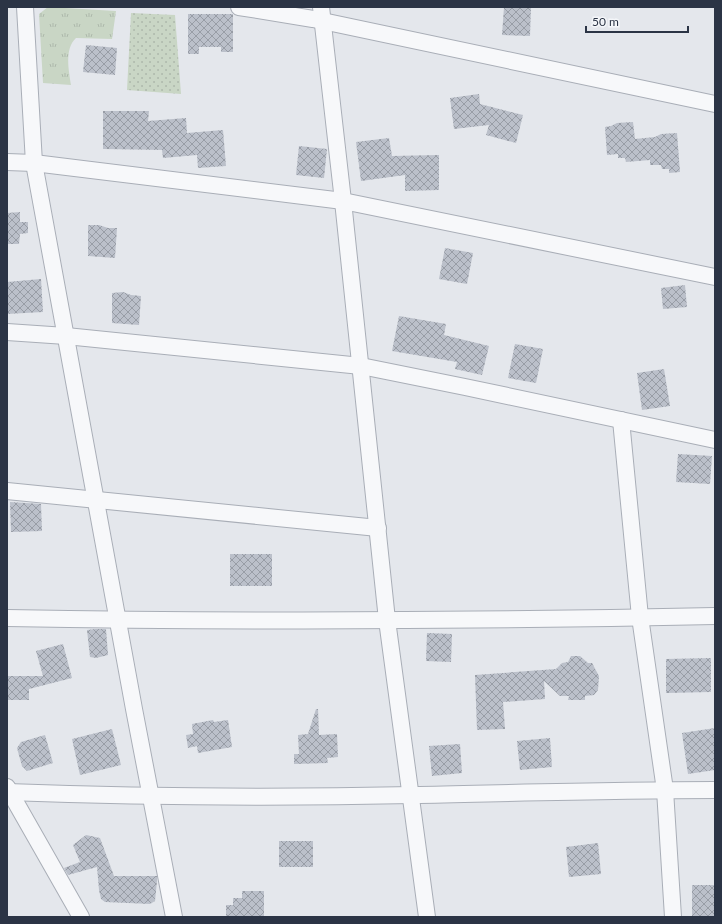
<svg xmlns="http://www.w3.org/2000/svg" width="722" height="924" viewBox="0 0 722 924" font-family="Lato,sans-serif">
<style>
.grass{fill:url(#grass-tufts)}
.garden{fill:url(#garden-dots)}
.building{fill:url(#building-cross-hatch)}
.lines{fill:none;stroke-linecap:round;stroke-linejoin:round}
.street-casing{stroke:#a9aeb7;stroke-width:18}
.street{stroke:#f7f8fa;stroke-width:16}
</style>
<defs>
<pattern id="grass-tufts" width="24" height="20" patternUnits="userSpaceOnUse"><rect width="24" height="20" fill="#c9d6c5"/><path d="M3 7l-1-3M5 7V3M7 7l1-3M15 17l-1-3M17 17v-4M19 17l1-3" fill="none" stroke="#adb8ab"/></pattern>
<pattern id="garden-dots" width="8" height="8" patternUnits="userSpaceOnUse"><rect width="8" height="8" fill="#c9d6c5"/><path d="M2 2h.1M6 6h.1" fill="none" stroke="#adb8ab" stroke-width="1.8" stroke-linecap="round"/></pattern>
<pattern id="building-cross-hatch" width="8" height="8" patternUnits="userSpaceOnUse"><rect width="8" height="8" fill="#bbc0ca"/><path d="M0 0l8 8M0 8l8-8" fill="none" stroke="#989da6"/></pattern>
</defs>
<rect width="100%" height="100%" fill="#e4e7ec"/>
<path class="grass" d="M48,7l68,4 -4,28 -36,-1c-12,11 -7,33 -5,47l-28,-2 -4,-69z"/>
<path class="garden" d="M131,13l44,2 6,79 -54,-4z"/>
<g class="building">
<path d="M504,7h27l-1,29 -28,-1z"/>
<path d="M188,14h45v38h-12v-5h-22v7h-11z"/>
<path d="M86,45l31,3 -2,27 -32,-3z"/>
<path d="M479,94l1,10 43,11 -7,28 -30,-8 3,-10 -35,4 -4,-31z"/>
<path d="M103,111h46l-1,10 38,-3 1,15 36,-3 3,36 -28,2 -1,-13 -34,3 -1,-8 -59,-1z"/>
<path d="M633,122l2,17 20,-2 6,-3 16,-1 3,39 -11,1v-4h-7l-1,-4h-11v-5l-24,2 -1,-4h-7v-4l-11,1 -2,-28 6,-1 6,-3z"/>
<path d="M389,138l3,18 47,-1v35l-34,1v-16l-44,6 -5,-39z"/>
<path d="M299,146l28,3 -3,29 -28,-3z"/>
<path d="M20,212v10h8v11l-8,1 -1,10h-12v-31z"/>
<path d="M88,225h11l9,3h9l-2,30 -27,-2z"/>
<path d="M445,248l28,5 -6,31 -28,-5z"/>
<path d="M41,279l2,33 -36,2v-32z"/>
<path d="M685,285l2,22 -24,2 -2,-21z"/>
<path d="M123,292l8,3 10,1 -2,29 -27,-2v-30z"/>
<path d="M399,316l47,8 -2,11 45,11 -7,29 -27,-6 2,-7 -65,-11z"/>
<path d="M515,344l28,5 -7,34 -28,-5z"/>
<path d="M664,369l6,37 -28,4 -5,-37z"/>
<path d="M678,454l34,2 -2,28 -34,-2z"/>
<path d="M10,502l31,2 1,27 -31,1z"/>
<rect x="230" y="554" width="42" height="32"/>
<path d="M95,629h11l2,26 -12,3 -6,-1 -3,-27z"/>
<path d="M427,633l25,1 -1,28 -25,-1z"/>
<path d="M63,644l9,34 -43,11v11h-22v-24h36l-7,-25z"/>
<path d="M571,656h9l8,7h4l7,13 -1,14 -4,5 -9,1v4h-17l1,-4h-9l-16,-15 1,18 -42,3 2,27 -28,1 -2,-55 81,-6 6,-6 6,-1z"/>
<path d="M711,658v34l-45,1v-34z"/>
<path d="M316,709h2l1,26 18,-1 1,23 -11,1 1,5 -34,1v-10h5l-1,-19 10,-1z"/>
<path d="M213,720l1,2 14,-2 4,27 -34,6 -1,-7 -9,2 -2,-13 7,-1 -1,-10z"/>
<path d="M715,728v42l-27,4 -6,-41z"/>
<path d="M112,729l9,36 -41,10 -8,-36z"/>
<path d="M45,735l8,28 -26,8 -5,-5 -5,-18 4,-6z"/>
<path d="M550,738l2,29 -32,3 -3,-29z"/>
<path d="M460,744l2,29 -30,3 -3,-30z"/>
<path d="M86,835l14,3 14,38h43v5l-2,20 -5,3 -45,-2 -4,-3 -2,-9 -2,-23 -29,8 -4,-7 16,-6 -7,-17z"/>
<rect x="279" y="841" width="34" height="26"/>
<path d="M598,843l3,31 -32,3 -3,-30z"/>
<rect x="692" y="885" width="23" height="31"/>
<path d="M242,891h22v26h-38v-12h7v-7h9z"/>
</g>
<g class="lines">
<g class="street-casing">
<g id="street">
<path d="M25,7l9,156 100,546 40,208"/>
<path d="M239,7l74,12 402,85"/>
<path d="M321,7l22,194 44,419 40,297"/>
<path d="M7,162l27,1 309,38 372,76"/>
<path d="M7,332l59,4 295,30 104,21 250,53"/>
<path d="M621,420l19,197 25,173 8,127"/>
<path d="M7,491l371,37"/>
<path d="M7,618c236,4 472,3 708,-2"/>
<path d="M7,787l74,130"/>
<path d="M7,792c135,5 270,6 406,3 100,-2 201,-5 302,-5"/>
</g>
</g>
<use href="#street" class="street"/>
</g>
<rect width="722" height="924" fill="none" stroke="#2b3445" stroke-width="16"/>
<path d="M586 26v6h102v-6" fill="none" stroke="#2b3445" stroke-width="2"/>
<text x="592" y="26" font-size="12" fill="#2b3445" stroke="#f4f6f9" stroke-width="3" paint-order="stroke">50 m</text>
</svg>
